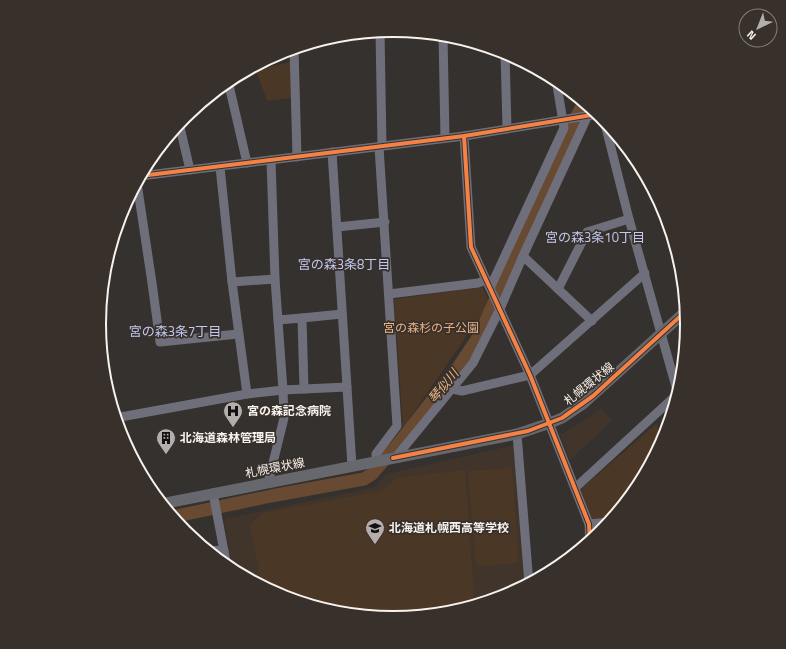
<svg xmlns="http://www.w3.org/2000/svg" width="786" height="649" viewBox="0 0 786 649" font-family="'Titillium Web','Noto Sans JP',sans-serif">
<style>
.built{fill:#40342b}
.green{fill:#4b3726}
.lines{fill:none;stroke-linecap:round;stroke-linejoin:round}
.river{stroke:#674a31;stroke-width:13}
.minor{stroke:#6e6f7a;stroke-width:9}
.major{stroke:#67676e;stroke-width:11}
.cycleway-casing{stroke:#38302a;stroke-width:6}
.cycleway{stroke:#f48246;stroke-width:4}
.labels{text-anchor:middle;stroke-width:3.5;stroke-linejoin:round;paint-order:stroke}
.park-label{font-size:12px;fill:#eab183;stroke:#38302a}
.street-label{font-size:12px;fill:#f7f2ee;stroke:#38302a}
.poi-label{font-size:12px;font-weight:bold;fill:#f7f2ee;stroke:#38302a;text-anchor:start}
.neighbourhood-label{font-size:13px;fill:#c0c8f3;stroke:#38302a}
.water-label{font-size:13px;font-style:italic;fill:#eab284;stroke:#38302a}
.rim{fill:none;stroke:#f7f2ee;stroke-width:2}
</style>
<rect width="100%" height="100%" fill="#34312e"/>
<g class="built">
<path d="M601,408l11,13 -42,39 -10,-25 32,-20z"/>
<path d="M514,445l12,141 -21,11 -55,16 -57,6 -113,-23 -47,-25 -9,-52 151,-32 11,-13z"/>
</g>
<g class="green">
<path d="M291,62v36l-24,3 -11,-31z"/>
<path d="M482,287l8,15 -87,126 -9,-129z"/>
<path d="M657,423l4,22 -23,43 -24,29 -22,3 -11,-31z"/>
<path d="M512,468l7,95 -43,3 -8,-95z"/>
<path d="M465,470l10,136 -25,7 -57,6 -58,-6 -55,-17 -18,-9 -12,-61 13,-13 118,-22 15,-13z"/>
</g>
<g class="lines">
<path class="river" d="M172,517l99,-21 93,-17 8,-5 27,-31 58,-74 22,-33 92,-204 6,-16 7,-14"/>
<g class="minor">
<path d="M380,31l2,115"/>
<path d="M443,35l2,103"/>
<path d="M294,48l3,109"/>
<path d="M505,52l2,77"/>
<path d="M228,81l19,82"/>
<path d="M604,120l25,99 49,175"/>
<path d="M179,123l11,47"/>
<path d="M464,136l7,111 59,128 59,149 1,18"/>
<path d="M332,152l20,314"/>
<path d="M220,167l12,115 15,112"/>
<path d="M140,176l324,-40 134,-22"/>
<path d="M137,183l15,100 8,59 78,-8"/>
<path d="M337,227l48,-5"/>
<path d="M523,256l69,65"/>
<path d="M232,282l43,-3"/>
<path d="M490,288l74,-160 -8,-49"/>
<path d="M558,289l29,-57 42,-13"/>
<path d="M389,294l89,-11 8,-3"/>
<path d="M278,320l24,-2"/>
<path d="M304,389l-2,-71 40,-4"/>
<path d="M452,389l10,2 68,-16 115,-102"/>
<path d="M115,418l132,-24 36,-4 64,-3"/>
<path d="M517,434l12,150"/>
<path d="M396,457l77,-94 27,-54 23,-53 65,-141"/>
<path d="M376,461v-7l21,-28 -18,-279"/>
<path d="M268,483l16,-65 -1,-28 -8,-111 -4,-119"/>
<path d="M575,488l97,-89 5,-2"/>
<path d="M213,493l14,74"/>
<path d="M589,524l21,-2"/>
<path d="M207,551l17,-1"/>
</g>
<path class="major" d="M161,504l356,-70 33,-11 12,-5 21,-14 103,-93"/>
<g class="cycleway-casing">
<g id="cycleway">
<path d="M464,136l7,111 59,128 59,149 1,18"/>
<path d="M140,176l324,-40 134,-22"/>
<path d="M393,458l135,-27 34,-13 31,-22 93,-85"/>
</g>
</g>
<use href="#cycleway" class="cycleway"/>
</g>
<defs>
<g id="hospital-pin" transform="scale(1)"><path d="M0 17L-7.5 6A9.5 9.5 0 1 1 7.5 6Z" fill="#b3aeab" stroke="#38302a"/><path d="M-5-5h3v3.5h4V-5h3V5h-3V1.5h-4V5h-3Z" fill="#111"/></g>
<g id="building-pin" transform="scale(1)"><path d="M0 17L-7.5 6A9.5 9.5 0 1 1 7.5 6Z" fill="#b3aeab" stroke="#38302a"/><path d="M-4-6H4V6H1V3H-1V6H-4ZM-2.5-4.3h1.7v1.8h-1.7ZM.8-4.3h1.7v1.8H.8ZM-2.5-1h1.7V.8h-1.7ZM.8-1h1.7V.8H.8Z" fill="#111"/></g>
<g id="school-pin" transform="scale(1)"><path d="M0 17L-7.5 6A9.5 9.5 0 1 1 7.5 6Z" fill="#b3aeab" stroke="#38302a"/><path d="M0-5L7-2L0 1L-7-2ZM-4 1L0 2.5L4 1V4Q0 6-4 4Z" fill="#111"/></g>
</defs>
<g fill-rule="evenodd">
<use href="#hospital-pin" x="233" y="411"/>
<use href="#building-pin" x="166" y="438"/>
<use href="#school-pin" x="375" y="528"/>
</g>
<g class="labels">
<g class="park-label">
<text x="431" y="332">宮の森杉の子公園</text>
</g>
<g class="street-label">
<text transform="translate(589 384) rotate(-39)" y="4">札幌環状線</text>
<text transform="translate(275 468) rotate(-11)" y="4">札幌環状線</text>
</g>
<g class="poi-label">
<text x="247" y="415">宮の森記念病院</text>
<text x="180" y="442">北海道森林管理局</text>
<text x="389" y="532">北海道札幌西高等学校</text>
</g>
<g class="neighbourhood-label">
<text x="595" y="242">宮の森3条10丁目</text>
<text x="344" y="269">宮の森3条8丁目</text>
<text x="175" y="336">宮の森3条7丁目</text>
</g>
<g class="water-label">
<text transform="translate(443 386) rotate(-51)" y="5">琴似川</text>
</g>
</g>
<path d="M0 0H786V649H0ZM106 324a287 287 0 1 1 574 0a287 287 0 1 1-574 0Z" fill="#38302a" fill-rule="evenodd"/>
<path class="rim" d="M106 324a287 287 0 1 1 574 0a287 287 0 1 1-574 0Z"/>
<g transform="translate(758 28) rotate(223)"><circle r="19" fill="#38302a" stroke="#847e78"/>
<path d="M0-3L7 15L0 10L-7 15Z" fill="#b3aeab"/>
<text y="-6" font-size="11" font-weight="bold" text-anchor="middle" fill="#f7f2ee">N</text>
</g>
</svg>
